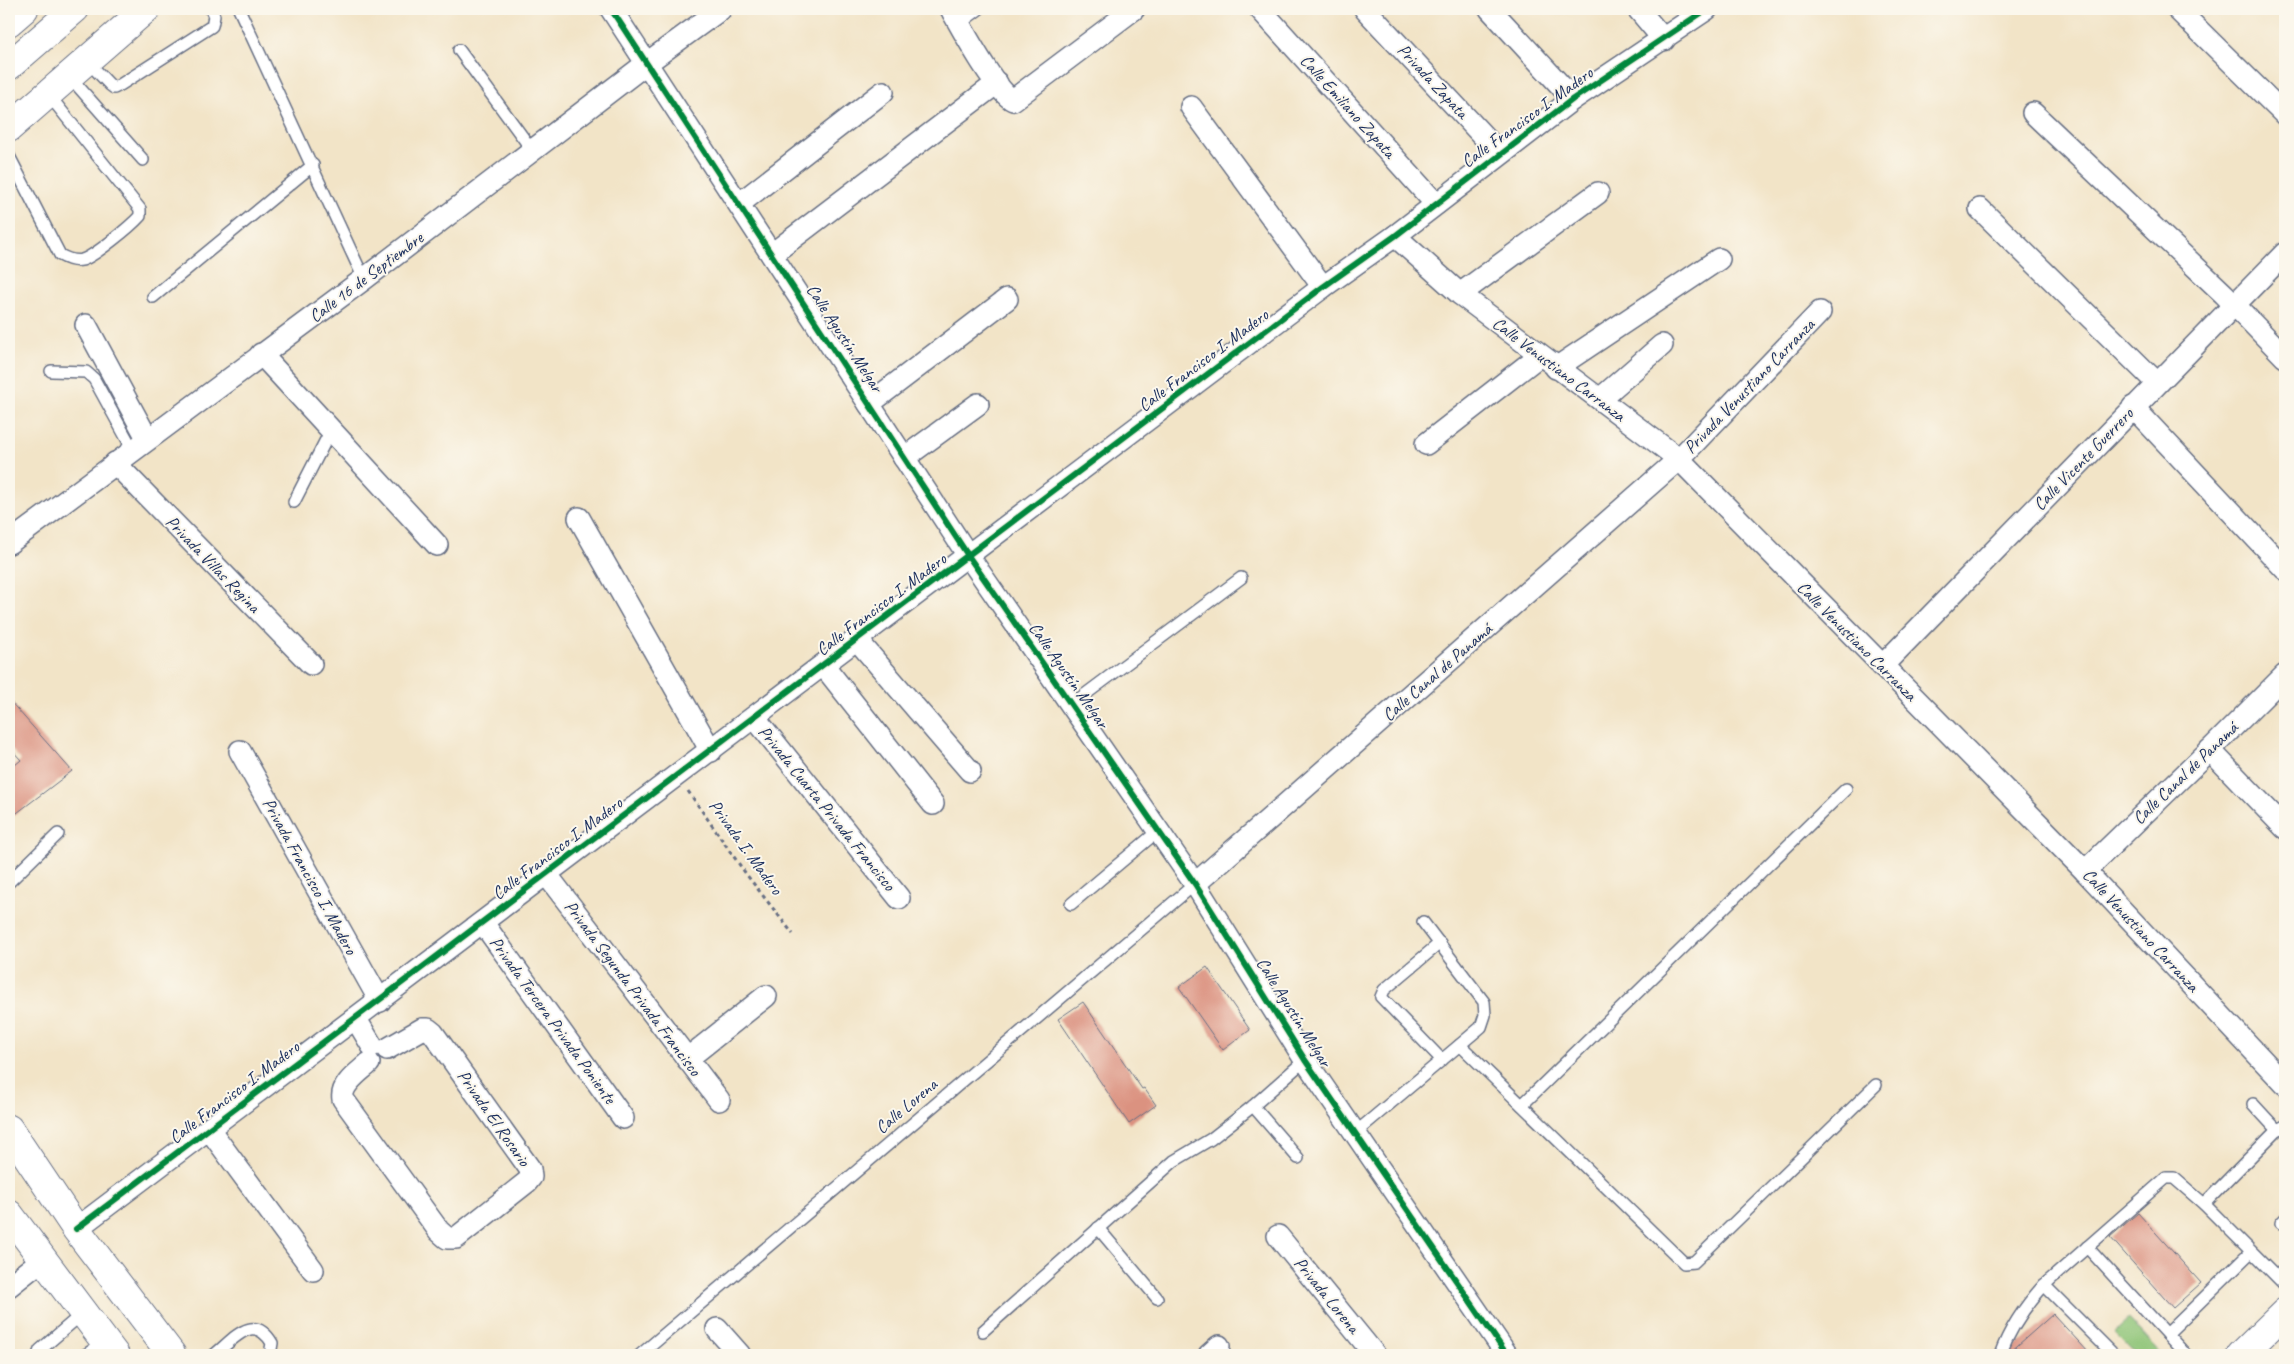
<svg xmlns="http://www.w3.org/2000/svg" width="2294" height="1364" viewBox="0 0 2294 1364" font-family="Caveat,sans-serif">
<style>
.green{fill:#8ec477;stroke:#547a6a}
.building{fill:#db9280}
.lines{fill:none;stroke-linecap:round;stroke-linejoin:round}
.service-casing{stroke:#666e83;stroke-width:14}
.minor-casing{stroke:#666e83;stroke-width:24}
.secondary-casing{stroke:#666e83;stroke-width:30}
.primary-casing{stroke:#666e83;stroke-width:30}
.trunk-casing{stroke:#666e83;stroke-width:30}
.path{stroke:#666e83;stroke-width:3;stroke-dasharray:4 4;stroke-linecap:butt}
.service{stroke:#fff;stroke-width:11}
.minor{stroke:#fff;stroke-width:21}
.secondary{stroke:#fff;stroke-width:28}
.primary{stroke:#fff;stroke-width:28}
.trunk{stroke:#fff;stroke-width:28}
.cycleway-casing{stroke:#fbf7ec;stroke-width:9}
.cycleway{stroke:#00873e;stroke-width:6}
.labels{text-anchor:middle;stroke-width:4;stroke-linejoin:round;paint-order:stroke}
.street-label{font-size:18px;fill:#1b2f5e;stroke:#fbf7ec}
</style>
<rect width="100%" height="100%" fill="#fbf7ec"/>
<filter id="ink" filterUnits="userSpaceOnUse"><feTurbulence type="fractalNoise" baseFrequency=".02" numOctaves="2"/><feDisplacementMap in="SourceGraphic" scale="10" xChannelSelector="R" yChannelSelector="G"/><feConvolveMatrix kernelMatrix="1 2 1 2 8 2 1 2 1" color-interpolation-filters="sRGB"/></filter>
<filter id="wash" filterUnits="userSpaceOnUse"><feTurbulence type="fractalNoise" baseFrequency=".0096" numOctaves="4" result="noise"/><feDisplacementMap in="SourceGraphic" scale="20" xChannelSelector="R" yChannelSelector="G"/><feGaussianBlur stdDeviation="1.12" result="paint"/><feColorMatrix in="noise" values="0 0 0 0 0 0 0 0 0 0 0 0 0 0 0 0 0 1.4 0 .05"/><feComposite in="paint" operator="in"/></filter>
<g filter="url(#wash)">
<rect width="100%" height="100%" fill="#f2e4c7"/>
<path class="green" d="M2128,1319l33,36h-24l-23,-23z"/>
<g id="blocks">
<g class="building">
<path d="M9,700l63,71 -63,48v-49l12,-10 -12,-13z"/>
<path d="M1207,967l43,63 -27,20 -44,-63z"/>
<path d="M1083,1002l59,87 2,-1 12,17 -27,19 -71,-105z"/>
<path d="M2138,1213l63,70 -28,25 -63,-71z"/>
<path d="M2053,1314l38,41h-83l1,-2z"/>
</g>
</g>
</g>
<g filter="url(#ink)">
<use href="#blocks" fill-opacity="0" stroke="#666e83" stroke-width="1"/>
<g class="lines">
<g class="service-casing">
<g id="service">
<path d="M239,9l125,270"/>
<path d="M959,24l20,-15"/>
<path d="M459,50l73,100"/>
<path d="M87,61l23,24 4,3 6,-3 92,-59 2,-10 -3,-7"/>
<path d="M69,76l74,84"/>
<path d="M9,156l51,99c7,4 14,7 22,5 13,-4 49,-34 58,-44v-7l-92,-115"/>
<path d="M153,297l160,-132"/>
<path d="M51,371l35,1 8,7 39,71"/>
<path d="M294,502l37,-72"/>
<path d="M1071,705l170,-127"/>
<path d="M9,882l49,-48"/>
<path d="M1071,904l87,-73"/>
<path d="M1440,943l-56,47 -3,7 61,63"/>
<path d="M1460,1045l224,218 10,-1 182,-177"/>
<path d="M2253,1104l24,26"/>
<path d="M1522,1105l324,-316"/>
<path d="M1253,1106l45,52"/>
<path d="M1355,1133l126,-106 4,-12 -1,-13 -61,-80"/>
<path d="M2204,1204l73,-74 8,-4"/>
<path d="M2281,1223l4,-4"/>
<path d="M1098,1228l59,70"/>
<path d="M2087,1247l99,108"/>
<path d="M2044,1285l70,70"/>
<path d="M983,1331l191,-170 37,-22 42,-33 52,-46"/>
<path d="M2167,1334l84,-82"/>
<path d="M38,1355l2,-5 43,-37"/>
<path d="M85,1355l20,-13"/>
<path d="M214,1355c20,-16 39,-43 58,-12l-2,12"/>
<path d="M640,1355l555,-471"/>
<path d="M2000,1355c9,-25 26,-50 44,-70l122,-107h8l30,26 81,81"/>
</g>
</g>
<g class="minor-casing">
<g id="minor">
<path d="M611,9l358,548 226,327 110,176 202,295"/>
<path d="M951,9c10,18 45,83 62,91l121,-91"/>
<path d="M1260,9l176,195"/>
<path d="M1365,9l135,145"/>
<path d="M1490,9l83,90"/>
<path d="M1638,9l26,31"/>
<path d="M2177,9l108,106"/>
<path d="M1191,107l132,180"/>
<path d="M2033,113l191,181 61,63"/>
<path d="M739,204l144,-112"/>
<path d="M1980,209l177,174"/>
<path d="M1395,236l65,58 219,165 406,412 200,213"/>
<path d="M772,254l225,-171"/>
<path d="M1460,294l138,-101"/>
<path d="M86,325l61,113"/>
<path d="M261,354l176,191"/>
<path d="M1556,368l163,-109"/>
<path d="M1600,399l62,-54"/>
<path d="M869,404l138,-105"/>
<path d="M2133,407l152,162"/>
<path d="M1426,444l113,-88"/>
<path d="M904,458l74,-54"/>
<path d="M115,463l196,201"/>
<path d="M579,518l132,233"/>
<path d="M9,543l355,-264 283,-216 74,-54"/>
<path d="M858,641l112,130"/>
<path d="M824,666l109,138"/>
<path d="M1882,666l403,-413"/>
<path d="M755,718l144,180"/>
<path d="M2210,750l75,78"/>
<path d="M240,751l140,250"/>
<path d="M2085,871l125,-121 75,-75"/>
<path d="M547,875l172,225"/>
<path d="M1195,884l484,-425 141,-147"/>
<path d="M483,923l140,195"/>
<path d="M356,1019l16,27"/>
<path d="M687,1059l79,-63"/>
<path d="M369,1063c-9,9 -29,21 -26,36l96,132 8,7h9l71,-56 4,-5 -1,-8 -97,-136 -5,-4h-6l-35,20"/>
<path d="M209,1129l104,141"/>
<path d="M76,1229l1247,-942 72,-51 178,-137 134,-90"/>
<path d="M1278,1236l97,119"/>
<path d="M9,1286l34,-27"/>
<path d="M717,1329l23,26"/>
<path d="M1209,1355l10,-9"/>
</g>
</g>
<g class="secondary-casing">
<g id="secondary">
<path d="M9,66l66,-57"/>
<path d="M9,128l137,-119"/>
<path d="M2241,1355l44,-43"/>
</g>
</g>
<g class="primary-casing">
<g id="primary">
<path d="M9,1129l67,100 96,126"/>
<path d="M9,1214l106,141"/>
</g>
</g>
<g class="trunk-casing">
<path id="trunk" d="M9,22l15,-13"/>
</g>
<path class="path" d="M688,791l58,83 47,60"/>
<use href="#service" class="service"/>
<use href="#minor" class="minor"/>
<use href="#secondary" class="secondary"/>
<use href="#primary" class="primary"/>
<use href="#trunk" class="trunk"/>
<g class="cycleway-casing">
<g id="cycleway">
<path d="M611,9l358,548 226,327 110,176 202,295"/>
<path d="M76,1229l1247,-942 72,-51 178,-137 134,-90"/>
</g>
</g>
<use href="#cycleway" class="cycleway"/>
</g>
</g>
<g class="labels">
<g class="street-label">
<text transform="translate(1433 81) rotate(47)" y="6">Privada Zapata</text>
<text transform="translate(1348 106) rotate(48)" y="6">Calle Emiliano Zapata</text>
<text transform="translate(1527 117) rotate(-36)" y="6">Calle Francisco I. Madero</text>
<text transform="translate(366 277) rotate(-37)" y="6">Calle 16 de Septiembre</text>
<text transform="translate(845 338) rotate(57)" y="6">Calle Agustín Melgar</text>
<text transform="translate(1203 360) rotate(-37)" y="6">Calle Francisco I. Madero</text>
<text transform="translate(1559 369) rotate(37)" y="6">Calle Venustiano Carranza</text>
<text transform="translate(1749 386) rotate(-46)" y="6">Privada Venustiano Carranza</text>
<text transform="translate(2083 459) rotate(-46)" y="6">Calle Vicente Guerrero</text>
<text transform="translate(213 564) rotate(46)" y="6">Privada Villas Regina</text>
<text transform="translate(881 604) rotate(-37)" y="6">Calle Francisco I. Madero</text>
<text transform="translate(1857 641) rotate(45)" y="6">Calle Venustiano Carranza</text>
<text transform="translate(1437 672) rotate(-41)" y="6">Calle Canal de Panamá</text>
<text transform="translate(1069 675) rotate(55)" y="6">Calle Agustín Melgar</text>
<text transform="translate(2185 773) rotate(-44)" y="6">Calle Canal de Panamá</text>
<text transform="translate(827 808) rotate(51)" y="6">Privada Cuarta Privada Francisco</text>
<text transform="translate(746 847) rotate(54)" y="6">Privada I. Madero</text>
<text transform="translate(557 848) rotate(-37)" y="6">Calle Francisco I. Madero</text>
<text transform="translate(310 876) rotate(61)" y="6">Privada Francisco I. Madero</text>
<text transform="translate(2141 930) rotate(47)" y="6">Calle Venustiano Carranza</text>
<text transform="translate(633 988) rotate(53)" y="6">Privada Segunda Privada Francisco</text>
<text transform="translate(1294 1012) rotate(58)" y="6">Calle Agustín Melgar</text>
<text transform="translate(553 1020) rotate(54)" y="6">Privada Tercera Privada Poniente</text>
<text transform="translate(234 1092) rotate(-37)" y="6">Calle Francisco I. Madero</text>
<text transform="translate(906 1106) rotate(-40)" y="6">Calle Lorena</text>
<text transform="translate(494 1118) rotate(55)" y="6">Privada El Rosario</text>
<text transform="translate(1327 1295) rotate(51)" y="6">Privada Lorena</text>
</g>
</g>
<rect width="2294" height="1364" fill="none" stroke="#fbf7ec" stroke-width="30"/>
</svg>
